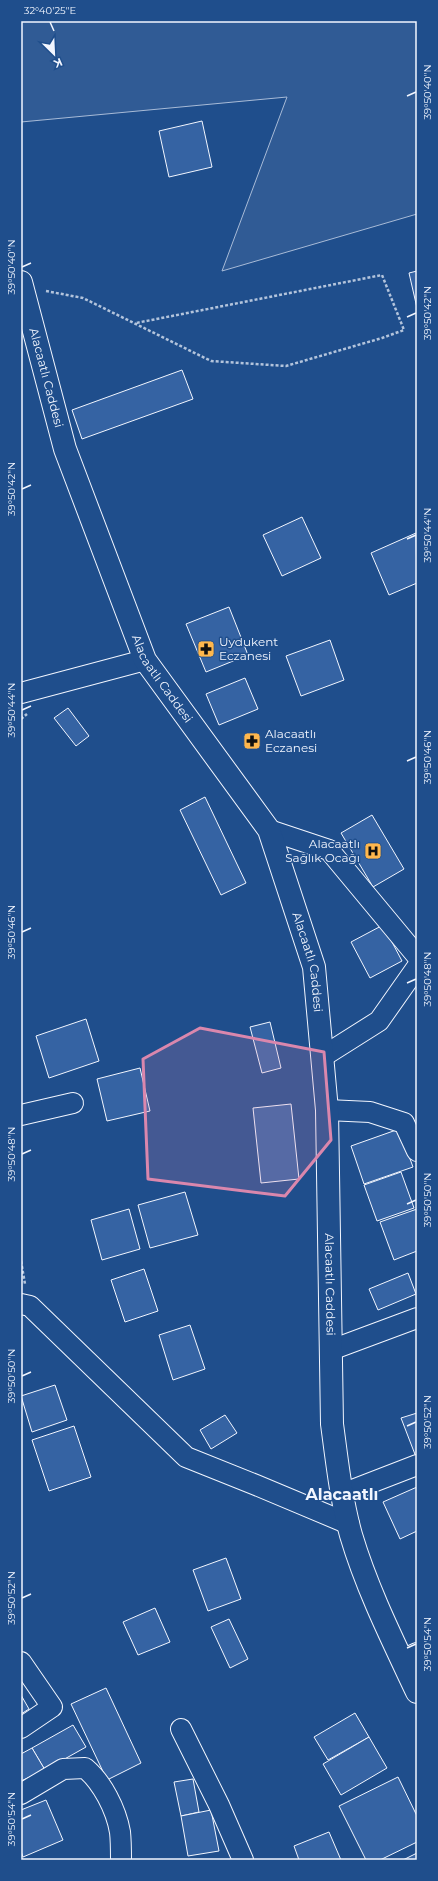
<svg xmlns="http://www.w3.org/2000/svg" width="438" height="1881" viewBox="0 0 438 1881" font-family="Montserrat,sans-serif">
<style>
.built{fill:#305b95;stroke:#a8bbd7}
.building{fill:#3563a3;stroke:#f2f6ff}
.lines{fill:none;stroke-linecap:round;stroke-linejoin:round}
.street-casing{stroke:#f2f6ff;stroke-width:22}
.secondary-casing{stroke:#f2f6ff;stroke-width:24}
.path{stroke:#b3c4dc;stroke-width:2.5;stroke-dasharray:3 2;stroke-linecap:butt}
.street{stroke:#1f4e8c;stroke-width:20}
.secondary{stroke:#1f4e8c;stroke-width:22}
.marked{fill:#da87ad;fill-opacity:0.2;stroke:#da87ad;stroke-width:3;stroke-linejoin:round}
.ticks{fill:none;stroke:#f2f6ff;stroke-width:1.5}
.labels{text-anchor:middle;stroke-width:3;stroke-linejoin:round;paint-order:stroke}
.street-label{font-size:12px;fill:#f2f6ff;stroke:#1f4e8c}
.poi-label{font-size:12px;fill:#f2f6ff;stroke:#1f4e8c;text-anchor:start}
.district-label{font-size:16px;font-weight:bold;fill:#f2f6ff;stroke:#1f4e8c}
.neatline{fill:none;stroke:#f2f6ff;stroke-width:1.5}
.ticks-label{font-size:10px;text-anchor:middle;fill:#f2f6ff}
</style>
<rect width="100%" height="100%" fill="#1f4e8c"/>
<path class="built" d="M21,21h396v193l-195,57 65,-174 -266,25z"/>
<g class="building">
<path d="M202,121l10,46 -43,10 -10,-46z"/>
<path d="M417,271v37l-8,-35z"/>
<path d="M182,370l11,29 -111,40 -10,-29z"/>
<path d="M302,517l19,41 -39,18 -19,-41z"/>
<path d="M416,533l1,50 -28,12 -18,-42z"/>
<path d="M229,607l19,48 -42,17 -20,-48z"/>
<path d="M330,640l14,40 -43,16 -15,-40z"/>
<path d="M245,678l13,31 -39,16 -13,-31z"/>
<path d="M68,708l21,28 -13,10 -22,-28z"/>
<path d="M205,797l41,86 -25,12 -41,-85z"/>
<path d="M372,815l32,54 -31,18 -32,-54z"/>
<path d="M383,925l19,36 -32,17 -19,-36z"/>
<path d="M86,1019l13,42 -50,17 -13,-42z"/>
<path d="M270,1022l11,46 -19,5 -12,-46z"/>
<path d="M140,1068l10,43 -43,10 -10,-42z"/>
<path d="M291,1104l8,75 -38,4 -8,-75z"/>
<path d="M399,1129l14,38 -49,17 -13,-38z"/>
<path d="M401,1172l13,36 -37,13 -13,-36z"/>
<path d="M185,1192l13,43 -48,13 -12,-43z"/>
<path d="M129,1209l11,40 -38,11 -11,-40z"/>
<path d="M417,1209v42l-23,9 -14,-38z"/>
<path d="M144,1269l14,42 -33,11 -14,-42z"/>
<path d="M408,1273l8,21 -38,16 -9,-21z"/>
<path d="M190,1325l15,44 -32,11 -14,-45z"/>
<path d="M55,1385l12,35 -35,12 -11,-36z"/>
<path d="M417,1413v44h-1l-15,-39z"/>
<path d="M225,1415l12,18 -26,16 -11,-19z"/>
<path d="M74,1426l17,51 -42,14 -17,-51z"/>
<path d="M417,1487v44l-17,8 -17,-37z"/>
<path d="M226,1558l15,41 -33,12 -15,-41z"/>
<path d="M155,1608l15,34 -32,13 -15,-33z"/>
<path d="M229,1619l19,40 -18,9 -19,-41z"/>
<path d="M106,1688l35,75 -34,17 -36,-76z"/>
<path d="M21,1695l8,14 -8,5z"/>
<path d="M355,1713l14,24 -41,23 -14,-23z"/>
<path d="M73,1725l13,22 -41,23 -13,-22z"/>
<path d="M369,1737l18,31 -46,27 -18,-31z"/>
<path d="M32,1748l13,22 -24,11v-27z"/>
<path d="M398,1777l19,39v26l-37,18h-14l-27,-54z"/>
<path d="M193,1779l6,33 -18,4 -7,-34z"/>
<path d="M46,1800l17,40 -40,17 -2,-6v-41z"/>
<path d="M211,1810l8,41 -31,5 -7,-40z"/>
<path d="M329,1832l12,28h-42l-5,-14z"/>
<path d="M417,1853v7h-14z"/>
</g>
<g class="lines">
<g class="street-casing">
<g id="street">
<path d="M21,693l124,-33"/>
<path d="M269,830l60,20 88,106"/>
<path d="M322,1057l57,-36 38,-54"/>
<path d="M327,1110l43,2 34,11 13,28"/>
<path d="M21,1115l52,-12"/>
<path d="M21,1304l9,2 156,151 70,28 93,39"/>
<path d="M331,1350l86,-32"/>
<path d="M342,1494l75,-29"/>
<path d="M402,1660l15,-7"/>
<path d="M21,1662l31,45 -31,21"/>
<path d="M181,1729l38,76 24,55"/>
<path d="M21,1794l42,-25 22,-1c17,14 31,41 35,64 1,9 1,19 1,28"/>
</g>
</g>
<g class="secondary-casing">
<g id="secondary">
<path id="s1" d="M21,282l44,167 80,211 124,170 45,137 13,143 5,314c5,37 9,75 19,111 16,54 42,106 66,157"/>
</g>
</g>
<g class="path">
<path d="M46,291l37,7 128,63 75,5 96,-28 22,-8 -22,-55 -246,48"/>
<path d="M21,719l6,-5"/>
<path d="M21,1261l4,23"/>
</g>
<use href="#street" class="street"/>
<use href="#secondary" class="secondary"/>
</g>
<path class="marked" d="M200,1028l124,24 7,88 -46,56 -137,-17 -5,-120z"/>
<path class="ticks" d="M50,22l4,9M407,96l9,-4M22,267l9,-4M407,317l9,-4M22,489l9,-4M407,539l9,-4M22,710l9,-4M407,761l9,-4M22,932l9,-4M407,983l9,-4M22,1154l9,-4M407,1204l9,-4M22,1376l9,-4M407,1426l9,-4M22,1598l9,-4M407,1648l9,-4M22,1819l9,-4"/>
<defs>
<g id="pharmacy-square" transform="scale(0.9)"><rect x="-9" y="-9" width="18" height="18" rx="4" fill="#ffb74d" stroke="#1f4e8c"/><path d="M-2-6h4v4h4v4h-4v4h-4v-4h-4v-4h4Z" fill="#111"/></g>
<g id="hospital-square" transform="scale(0.9)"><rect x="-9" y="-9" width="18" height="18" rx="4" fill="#ffb74d" stroke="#1f4e8c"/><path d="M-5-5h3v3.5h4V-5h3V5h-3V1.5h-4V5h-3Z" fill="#111"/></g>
</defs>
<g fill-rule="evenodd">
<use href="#pharmacy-square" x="206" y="649"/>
<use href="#pharmacy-square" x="252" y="741"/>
<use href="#hospital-square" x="373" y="851"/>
</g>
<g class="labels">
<g class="street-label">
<text dy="4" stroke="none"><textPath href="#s1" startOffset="99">Alacaatlı Caddesi</textPath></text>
<text dy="4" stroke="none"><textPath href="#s1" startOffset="423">Alacaatlı Caddesi</textPath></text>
<text dy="4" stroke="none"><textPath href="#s1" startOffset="747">Alacaatlı Caddesi</textPath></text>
<text dy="4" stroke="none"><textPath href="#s1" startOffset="1071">Alacaatlı Caddesi</textPath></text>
</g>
<g class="poi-label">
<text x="219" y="646">Uydukent<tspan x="219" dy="14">Eczanesi</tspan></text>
<text x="265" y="738">Alacaatlı<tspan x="265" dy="14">Eczanesi</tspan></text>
<text x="360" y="848" text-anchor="end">Alacaatlı<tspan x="360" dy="14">Sağlık Ocağı</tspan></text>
</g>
<g class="district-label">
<text x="342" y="1500">Alacaatlı</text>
</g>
</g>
<rect width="438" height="1881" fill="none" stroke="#1f4e8c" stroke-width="44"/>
<g transform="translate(54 54) rotate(156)" stroke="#1f4e8c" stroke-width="3" paint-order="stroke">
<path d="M0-3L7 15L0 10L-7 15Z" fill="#f2f6ff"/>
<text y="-6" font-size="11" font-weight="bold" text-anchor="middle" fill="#f2f6ff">K</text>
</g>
<rect x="22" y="22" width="394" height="1837" class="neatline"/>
<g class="ticks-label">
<text x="50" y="14">32°40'25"E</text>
<text transform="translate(427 92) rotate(-90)" y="4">39°50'40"N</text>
<text transform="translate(11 267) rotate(-90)" y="4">39°50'40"N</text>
<text transform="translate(427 313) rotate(-90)" y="4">39°50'42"N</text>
<text transform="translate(11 489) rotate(-90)" y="4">39°50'42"N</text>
<text transform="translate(427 535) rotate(-90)" y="4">39°50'44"N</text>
<text transform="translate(11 710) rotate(-90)" y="4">39°50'44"N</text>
<text transform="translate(427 757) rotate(-90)" y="4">39°50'46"N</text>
<text transform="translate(11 932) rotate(-90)" y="4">39°50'46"N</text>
<text transform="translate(427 979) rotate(-90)" y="4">39°50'48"N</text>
<text transform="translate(11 1154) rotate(-90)" y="4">39°50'48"N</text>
<text transform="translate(427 1200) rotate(-90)" y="4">39°50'50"N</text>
<text transform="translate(11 1376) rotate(-90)" y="4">39°50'50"N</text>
<text transform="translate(427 1422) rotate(-90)" y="4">39°50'52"N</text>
<text transform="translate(11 1598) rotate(-90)" y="4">39°50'52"N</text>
<text transform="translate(427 1644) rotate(-90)" y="4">39°50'54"N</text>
<text transform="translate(11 1819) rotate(-90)" y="4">39°50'54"N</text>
</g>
</svg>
